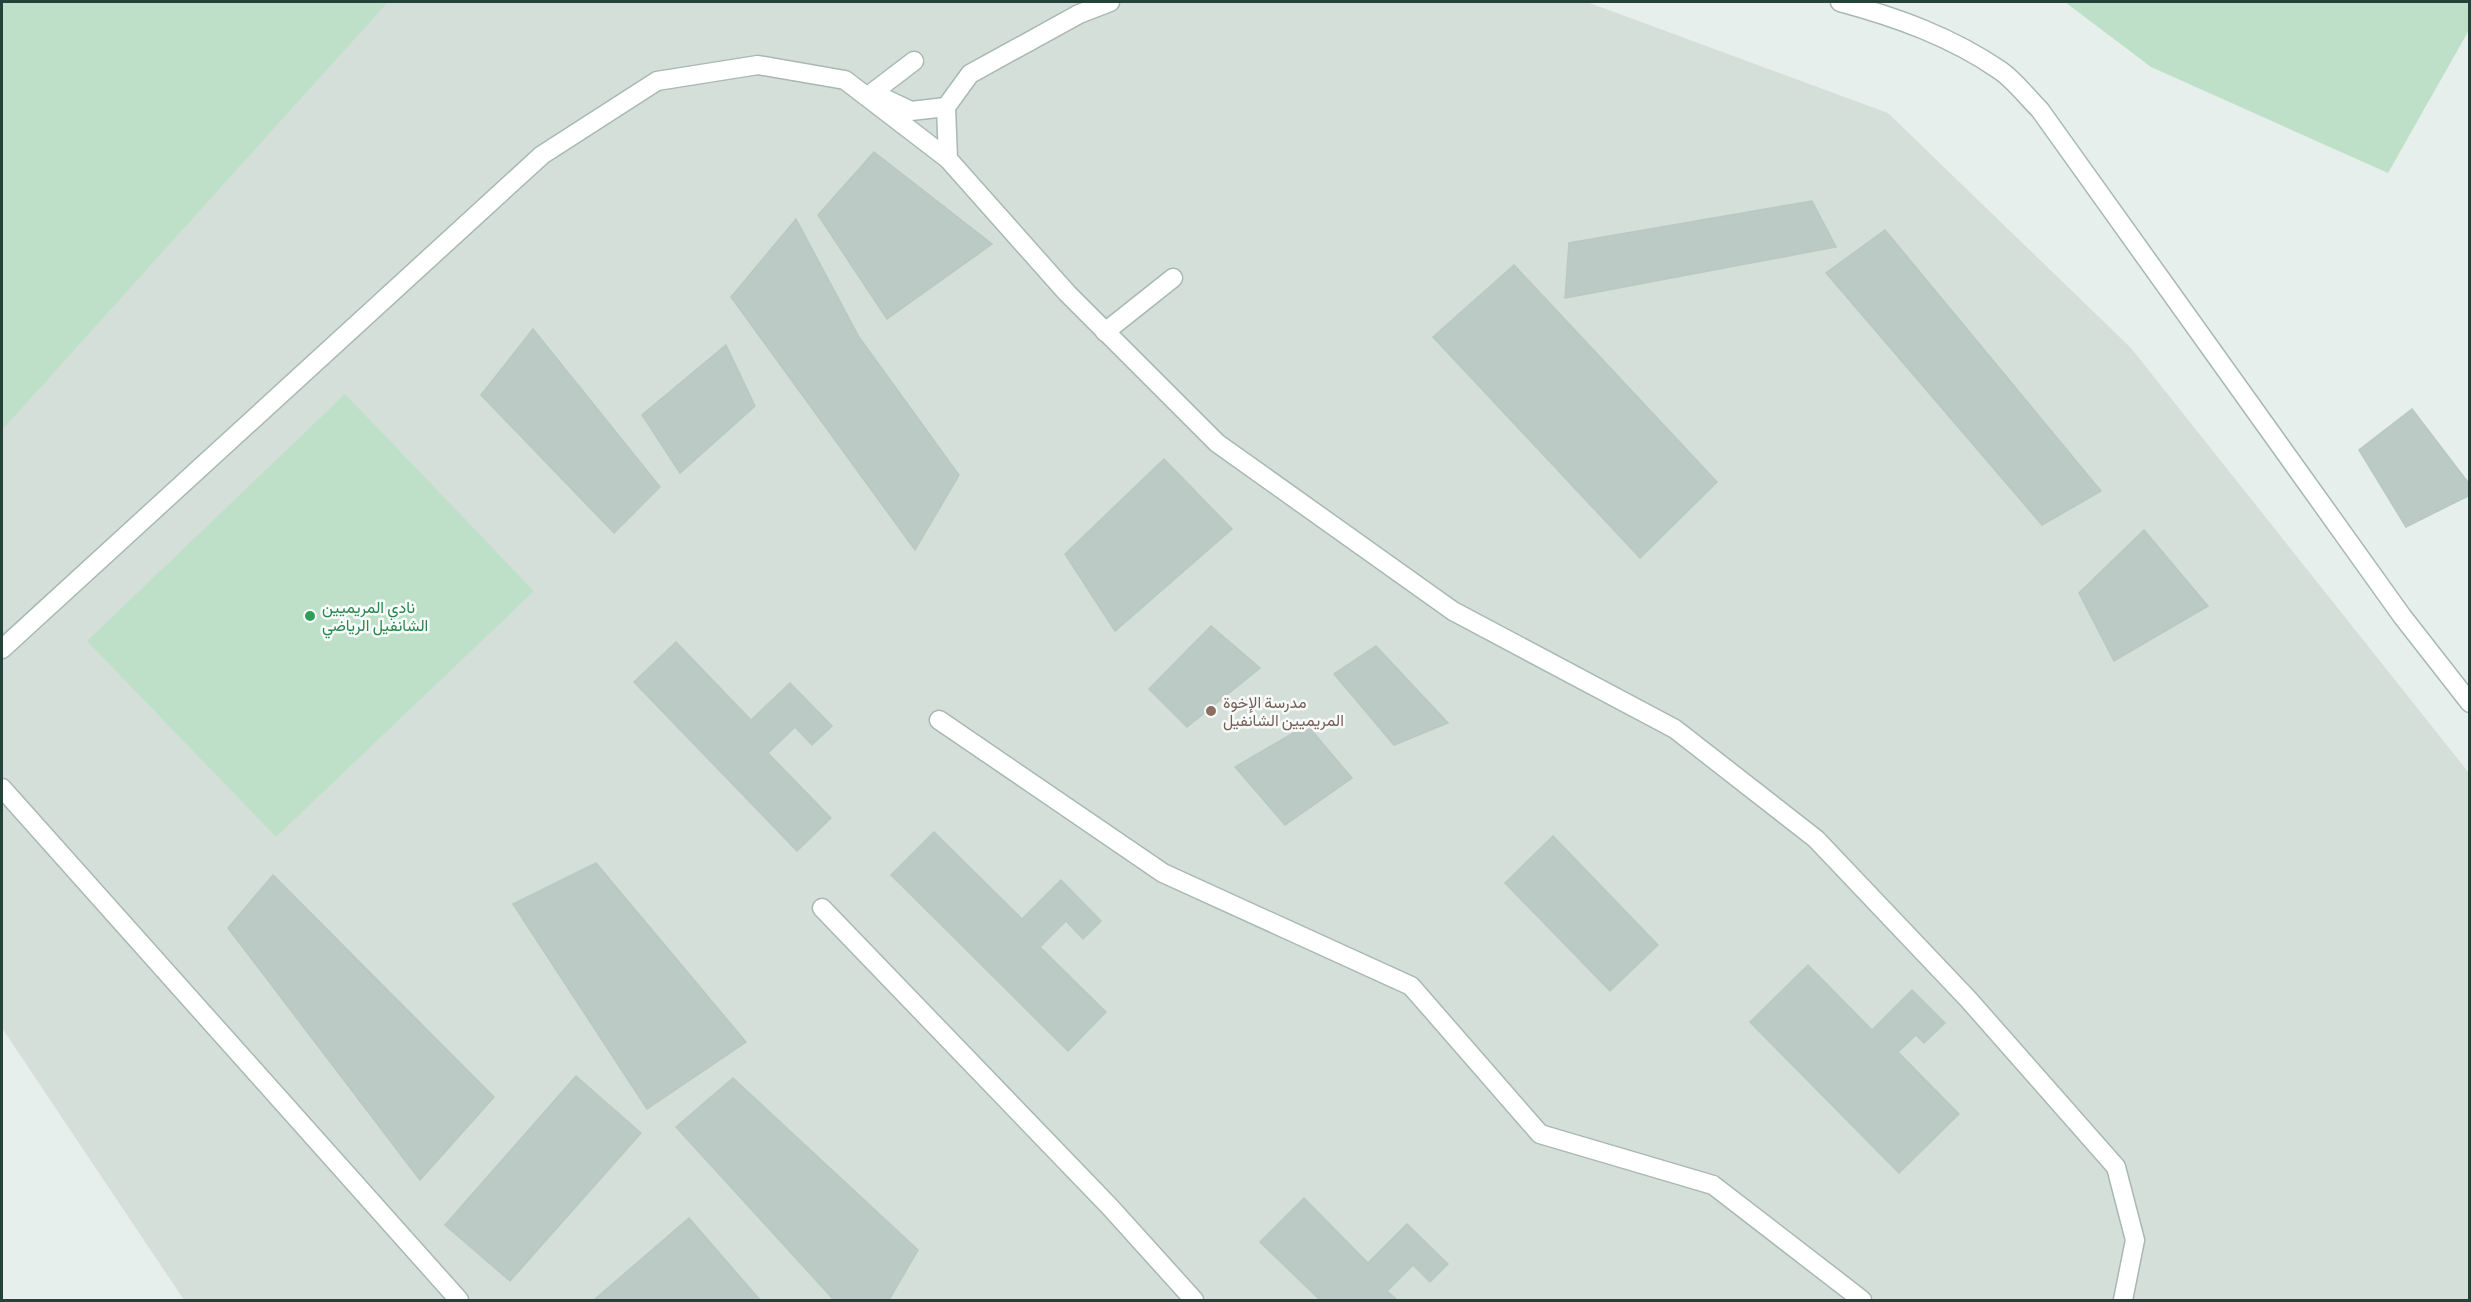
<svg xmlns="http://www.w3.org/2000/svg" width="2471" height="1302" viewBox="0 0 2471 1302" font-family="Manrope,Vazirmatn,sans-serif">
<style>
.built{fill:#d4dfda}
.green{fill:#bfe0c8}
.building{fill:#bbcac4;stroke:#b8c9c2;stroke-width:1.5}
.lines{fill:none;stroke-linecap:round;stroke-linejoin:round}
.service-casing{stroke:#a8b8b2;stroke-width:21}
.tertiary-casing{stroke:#a8b8b2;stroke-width:21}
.service{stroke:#fff;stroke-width:18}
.tertiary{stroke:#fff;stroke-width:18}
.leisure-dot{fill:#2e9e5b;stroke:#f7fbf9;stroke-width:2}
.education-dot{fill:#8d6e63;stroke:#f7fbf9;stroke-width:2}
.labels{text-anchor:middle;stroke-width:5;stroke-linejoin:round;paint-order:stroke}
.leisure-label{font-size:16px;fill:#27864d;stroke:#f7fbf9;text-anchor:start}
.education-label{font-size:16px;fill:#785e54;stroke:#f7fbf9;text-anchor:start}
</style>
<rect width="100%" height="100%" fill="#e6efeb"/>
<path class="built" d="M2,2h1585l301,111 243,235 338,425v527h-2285l-182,-272z"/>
<g class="green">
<path d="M2,2h386l-386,428z"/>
<path d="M2065,2h404v28l-81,143 -237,-106z"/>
<path d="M345,394l189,197 -258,246 -189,-196z"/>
</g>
<g class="building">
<path d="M874,152l118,92 -105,75 -69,-104z"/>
<path d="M1812,201l24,46 -271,51 4,-55z"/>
<path d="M796,219l63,118 100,138 -44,75 -184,-253z"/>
<path d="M1885,230l216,261 -59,34 -216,-252z"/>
<path d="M1514,265l203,217 -77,76 -207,-221z"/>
<path d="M533,329l127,158 -46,46 -133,-138z"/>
<path d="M726,345l29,61 -75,67 -38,-58z"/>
<path d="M2412,409l58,76v10l-64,32 -47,-77z"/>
<path d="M1164,459l68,70 -117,102 -50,-77z"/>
<path d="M2144,530l64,76 -94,55 -35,-68z"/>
<path d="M1211,626l49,42 -73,59 -38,-38z"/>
<path d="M676,642l75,78 39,-37 42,43 -20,19 -17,-18 -27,26 63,65 -34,33 -163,-169z"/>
<path d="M1376,646l72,77 -54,22 -60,-71z"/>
<path d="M1307,725l45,53 -67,47 -50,-58z"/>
<path d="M934,832l88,87 39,-39 40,41 -18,18 -17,-18 -26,26 66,65 -38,39 -177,-176z"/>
<path d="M1553,836l105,109 -48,46 -105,-108z"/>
<path d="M596,863l150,179 -99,67 -134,-205z"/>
<path d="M273,875l221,222 -74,83 -192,-252z"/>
<path d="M1808,965l64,65 40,-40 33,33 -21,20 -8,-8 -18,17 61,62 -60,59 -149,-151z"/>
<path d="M576,1076l65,57 -131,148 -65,-56z"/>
<path d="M733,1078l185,172 -29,50h-55l-158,-173z"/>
<path d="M1304,1198l64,65 39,-39 41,40 -18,18 -17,-17 -26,26 10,9h-77l-60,-58z"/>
<path d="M689,1218l71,82h-166z"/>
</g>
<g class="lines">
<g class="service-casing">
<g id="service">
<path d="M1110,2l-31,12 -109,60 -24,33 2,52 119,134 150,150 236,168 222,118 141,110 152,160 148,168 19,73 -12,60"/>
<path d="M872,93l42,-32"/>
<path d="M877,95l34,16 35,-4"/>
<path d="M1105,332l68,-54"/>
<path d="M2,649l540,-494 115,-74 101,-16 87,15 103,79"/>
<path d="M939,720l224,153 248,113 129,148 173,51 149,115"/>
<path d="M2,788l457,512"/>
<path d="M822,908l288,299 84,93"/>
</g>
</g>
<g class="tertiary-casing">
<path id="tertiary" d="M1840,2c56,15 112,35 161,69 14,10 26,26 39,39l362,506 68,87"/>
</g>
<use href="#service" class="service"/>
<use href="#tertiary" class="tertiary"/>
</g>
<circle class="leisure-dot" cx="310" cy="616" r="6"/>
<circle class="education-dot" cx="1211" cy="711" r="6"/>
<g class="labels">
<g class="leisure-label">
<text x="322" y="613">نادي المريميين<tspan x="322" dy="18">الشانفيل الرياضي</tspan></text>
</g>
<g class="education-label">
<text x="1223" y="708">مدرسة الإخوة<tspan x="1223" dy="18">المريميين الشانفيل</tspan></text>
</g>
</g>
<rect width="2471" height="1302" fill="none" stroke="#24423a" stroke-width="6"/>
</svg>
